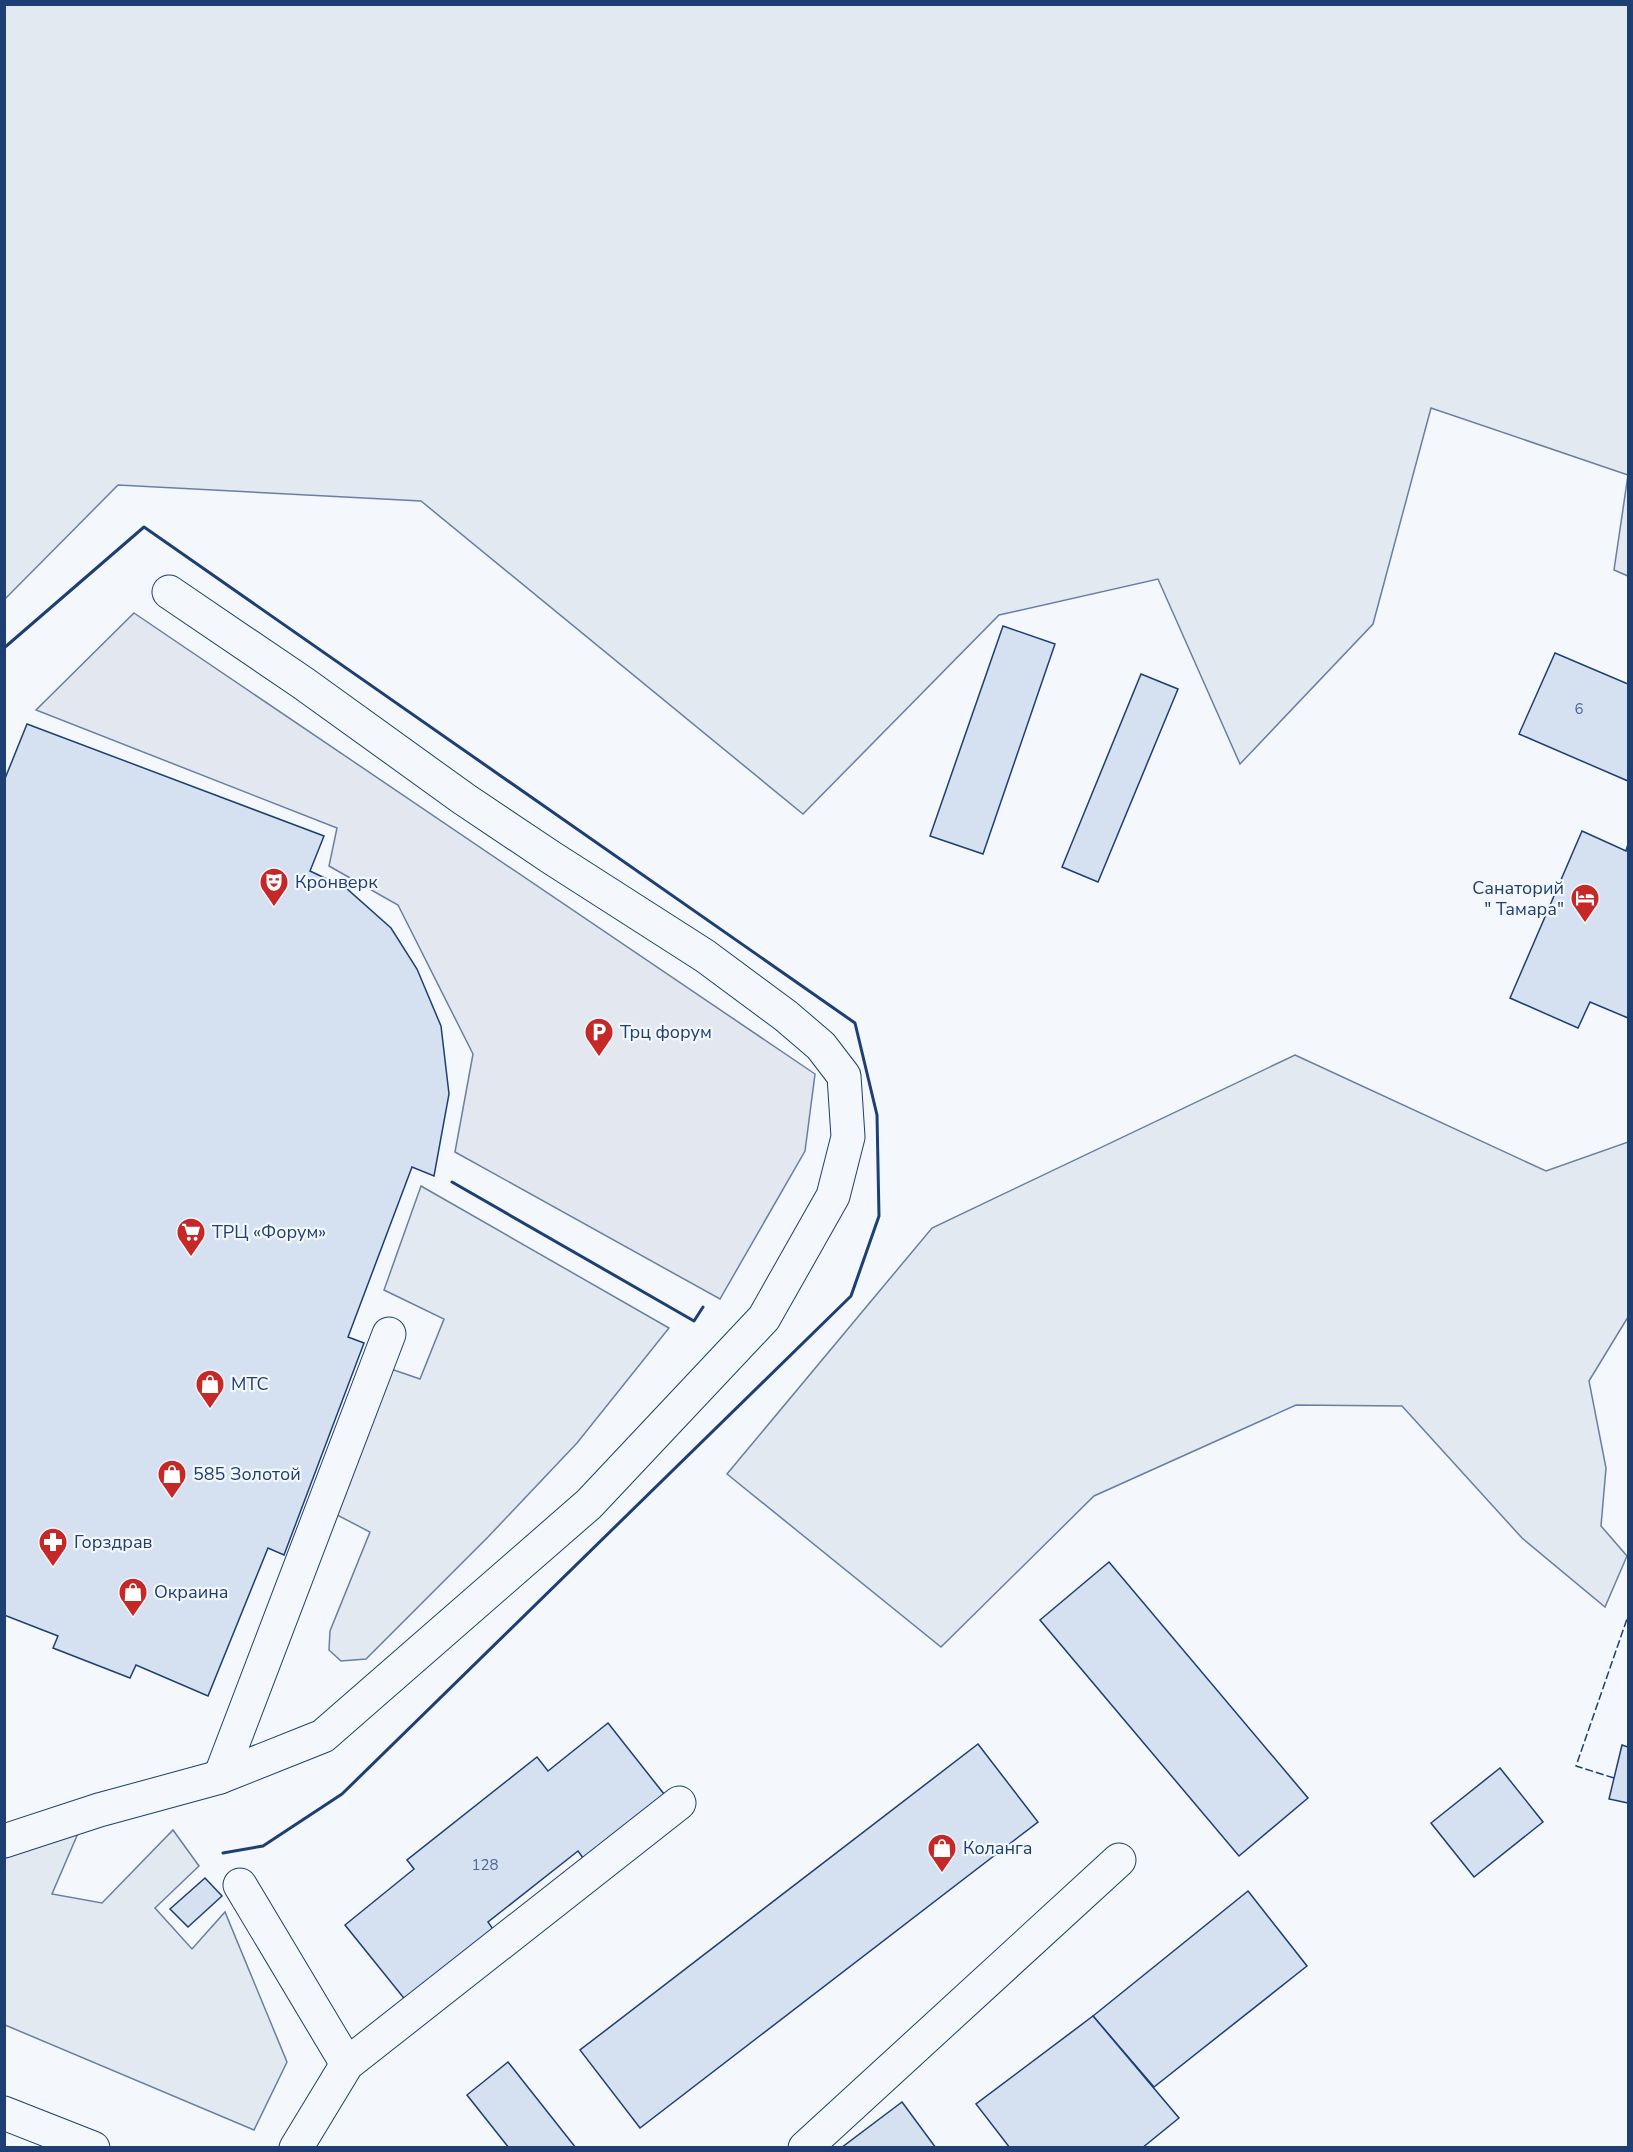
<svg xmlns="http://www.w3.org/2000/svg" width="1633" height="2152" viewBox="0 0 1633 2152" font-family="'Nunito Sans',sans-serif">
<style>
.green{fill:#e3e9f0;stroke:#687fa3;stroke-width:1.5}
.parking{fill:#e3e8f0;stroke:#687fa3;stroke-width:1.5}
.building{fill:#d5e0f0;stroke:#1d3f73;stroke-width:1.5}
.lines{fill:none;stroke-linecap:round;stroke-linejoin:round}
.minor-casing{stroke:#1d3f73;stroke-width:35}
.major-casing{stroke:#1d3f73;stroke-width:35}
.minor{stroke:#f4f7fb;stroke-width:33}
.major{stroke:#f4f7fb;stroke-width:33}
.fence{stroke:#1d3f73;stroke-width:1.5;stroke-dasharray:8 3;stroke-linecap:butt}
.wall{stroke:#1d3f73;stroke-width:3}
.labels{text-anchor:middle;stroke-width:4.5;stroke-linejoin:round;paint-order:stroke}
.number-label{font-size:15px;fill:#4b6792}
.poi-label{font-size:18px;fill:#1d3f73;stroke:#f4f7fb;text-anchor:start}
</style>
<rect width="100%" height="100%" fill="#f4f7fb"/>
<g class="green">
<path d="M5,4l1623,1v571l-14,-6 14,-95 -197,-67 -58,216 -133,140 -82,-185 -159,36 -196,199 -382,-313 -303,-16 -113,114z"/>
<path d="M1295,1055l251,116 82,-29v175l-39,64 17,87 -5,58 26,30 -22,51 -83,-69 -120,-132 -106,-1 -202,91 -153,151 -214,-173 205,-246z"/>
<path d="M421,1186l248,142 -92,115 -89,94 -122,122 -25,2 -12,-11 1,-19 40,-99 -33,-17 54,-146 29,10 24,-60 -60,-29z"/>
<path d="M82,1824l-30,70 50,9 71,-73 26,36 -44,42 37,41 33,-37 62,150 -33,68 -249,-105v-177z"/>
</g>
<path class="parking" d="M134,613l681,461 -10,77 -85,148 -265,-147 18,-98 -75,-149 -69,-39 8,-38 -301,-118z"/>
<g class="building">
<path d="M1003,626l52,18 -72,210 -53,-18z"/>
<path d="M1555,653l73,31v97l-109,-47z"/>
<path d="M1141,674l37,15 -80,193 -36,-15z"/>
<path d="M27,724l297,112 -14,35 36,17 45,40 26,41 24,57 8,68 -15,82 -22,-9 -64,170 16,6 -80,212 -16,-7 -60,148 -72,-31 -6,13 -77,-30 5,-12 -54,-21v-834z"/>
<path d="M1582,831l44,20 2,-7v174l-38,-16 -12,26 -68,-30z"/>
<path d="M1109,1562l199,236 -69,58 -199,-236z"/>
<path d="M608,1723l56,71 -81,64 -5,-7 -90,71 7,10 -88,70 -62,-77 69,-56 -7,-9 130,-103 11,14z"/>
<path d="M978,1744l60,78 -398,306 -60,-78z"/>
<path d="M1622,1745l6,2v56l-19,-4z"/>
<path d="M1500,1768l43,54 -69,55 -43,-54z"/>
<path d="M205,1878l17,18 -34,31 -18,-18z"/>
<path d="M1248,1891l59,75 -153,121 -61,-71z"/>
<path d="M1093,2016l86,102 -37,30h-132l-34,-44z"/>
<path d="M508,2062l68,86h-67l-42,-53z"/>
<path d="M902,2102l34,46h-95z"/>
</g>
<g class="lines">
<g class="minor-casing">
<g id="minor">
<path d="M220,1777l169,-443"/>
<path d="M4,1841l95,-31 121,-33 103,-41 266,-232 175,-186 69,-122 15,-59 -4,-61 -23,-30 -35,-30 -81,-60 -153,-98 -88,-59 -161,-116 -134,-91"/>
<path d="M240,1885l107,179"/>
<path d="M296,2148l51,-84 332,-261"/>
<path d="M805,2148l314,-288"/>
</g>
</g>
<g class="major-casing">
<path id="major" d="M4,2113l89,35"/>
</g>
<use href="#minor" class="minor"/>
<use href="#major" class="major"/>
<path class="fence" d="M1614,1778l-38,-12 52,-150"/>
<g class="wall">
<path d="M4,648l140,-121 711,496 22,92 2,101 -28,80 -509,498 -79,52 -40,7"/>
<path d="M452,1182l242,139 9,-14"/>
</g>
</g>
<defs>
<g id="theatre-pin" transform="scale(1.5)"><path d="M0 17L-7.5 6A9.5 9.5 0 1 1 7.5 6Z" fill="#c62828" stroke="#f4f7fb"/><path d="M-5-5.5Q0-4 5-5.5V0Q5 5 0 6Q-5 5-5 0ZM-3.3-2.5H-1v1.5H-3.3ZM1-2.5H3.3v1.5H1ZM-2.8 1Q0 5.5 2.8 1Z" fill="#fff"/></g>
<g id="hotel-pin" transform="scale(1.5)"><path d="M0 17L-7.5 6A9.5 9.5 0 1 1 7.5 6Z" fill="#c62828" stroke="#f4f7fb"/><path d="M-6-4.5h1.5V1H6V5H4.5V3h-9V5H-6ZM-4 0a1.8 1.8 0 1 1 3.6 0ZM.5 0V-2.5h3Q6-2.5 6 0Z" fill="#fff"/></g>
<g id="parking-pin" transform="scale(1.5)"><path d="M0 17L-7.5 6A9.5 9.5 0 1 1 7.5 6Z" fill="#c62828" stroke="#f4f7fb"/><path d="M-3.5-5.5H1a3.5 3.5 0 0 1 0 7H-1V5.5H-3.5ZM-1-3.4V-.6H.8a1.4 1.4 0 0 0 0-2.8Z" fill="#fff"/></g>
<g id="supermarket-pin" transform="scale(1.5)"><path d="M0 17L-7.5 6A9.5 9.5 0 1 1 7.5 6Z" fill="#c62828" stroke="#f4f7fb"/><path d="M-6-5.5h2.5l.6 2H6L4.5 2H-2.5L-4.4-4H-6ZM-1.5 3.2a1.3 1.3 0 1 0 .1 0ZM3 3.2a1.3 1.3 0 1 0 .1 0Z" fill="#fff"/></g>
<g id="shop-pin" transform="scale(1.5)"><path d="M0 17L-7.5 6A9.5 9.5 0 1 1 7.5 6Z" fill="#c62828" stroke="#f4f7fb"/><path d="M-5-2.5h2.3a2.7 3.5 0 0 1 5.4 0H5L5.5 6h-11ZM-1.5-2.5h3a1.5 2.3 0 0 0-3 0Z" fill="#fff"/></g>
<g id="pharmacy-pin" transform="scale(1.5)"><path d="M0 17L-7.5 6A9.5 9.5 0 1 1 7.5 6Z" fill="#c62828" stroke="#f4f7fb"/><path d="M-2-6h4v4h4v4h-4v4h-4v-4h-4v-4h4Z" fill="#fff"/></g>
</defs>
<g fill-rule="evenodd">
<use href="#theatre-pin" x="274" y="882"/>
<use href="#hotel-pin" x="1585" y="898"/>
<use href="#parking-pin" x="599" y="1032"/>
<use href="#supermarket-pin" x="191" y="1232"/>
<use href="#shop-pin" x="210" y="1384"/>
<use href="#shop-pin" x="172" y="1474"/>
<use href="#pharmacy-pin" x="53" y="1542"/>
<use href="#shop-pin" x="133" y="1592"/>
<use href="#shop-pin" x="942" y="1848"/>
</g>
<g class="labels">
<g class="number-label">
<text x="1579" y="714">6</text>
<text x="485" y="1870">128</text>
</g>
<g class="poi-label">
<text x="295" y="888">Кронверк</text>
<text x="1564" y="894" text-anchor="end">Санаторий<tspan x="1564" dy="21">" Тамара"</tspan></text>
<text x="620" y="1038">Трц форум</text>
<text x="212" y="1238">ТРЦ «Форум»</text>
<text x="231" y="1390">МТС</text>
<text x="193" y="1480">585 Золотой</text>
<text x="74" y="1548">Горздрав</text>
<text x="154" y="1598">Окраина</text>
<text x="963" y="1854">Коланга</text>
</g>
</g>
<rect width="1633" height="2152" fill="none" stroke="#1d3f73" stroke-width="12"/>
</svg>
